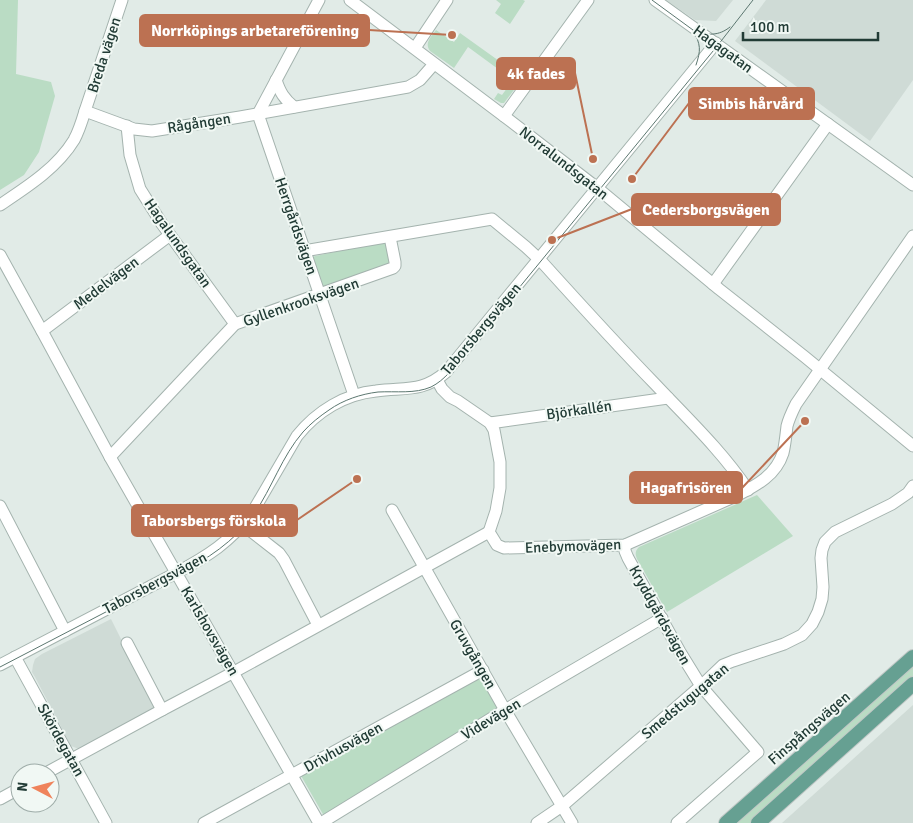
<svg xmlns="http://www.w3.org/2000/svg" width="913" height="823" viewBox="0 0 913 823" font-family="Signika,sans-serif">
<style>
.built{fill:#cfdbd6}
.green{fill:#badcc4}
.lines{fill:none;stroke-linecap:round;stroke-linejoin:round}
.minor-casing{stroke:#a4b3ae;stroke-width:13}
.major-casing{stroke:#c1c8c6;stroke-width:16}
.minor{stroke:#fff;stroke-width:11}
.major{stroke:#66a092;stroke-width:14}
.tram{stroke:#5c7770;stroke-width:1}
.labels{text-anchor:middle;stroke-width:4;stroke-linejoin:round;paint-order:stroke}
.street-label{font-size:15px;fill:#213b35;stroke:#f1f8f4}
.leader{fill:none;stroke:#bc7152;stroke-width:2}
.callout-dot{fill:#bc7152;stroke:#f1f8f4;stroke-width:2}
.callout{fill:#bc7152;stroke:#bc7152;stroke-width:2}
.callout-label{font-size:16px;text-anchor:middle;font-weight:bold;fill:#fff}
</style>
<rect width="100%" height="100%" fill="#e1ebe7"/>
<g class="built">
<path d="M666,0h67l-17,21 -21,-1z"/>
<path d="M766,0h147v80l-43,61 -135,-100z"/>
<path d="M111,619l45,90 -77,40 -8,-3 -36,-69 -3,-5 1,-7 2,-6 7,-5z"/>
<path d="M913,705v118h-131z"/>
</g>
<g class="green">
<path d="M0,0h18l-2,74 35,8 4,14 -16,56 -15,23 -24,15z"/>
<path d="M496,0h27l2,1 -15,23 -15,-11 6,-9z"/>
<path d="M436,30l18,12 6,-9 63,45 -19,25h-3l-7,-4 4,-6 4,2 11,-15 -45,-33 -14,21 -24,-17c-6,-8 1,-14 6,-21z"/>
<path d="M386,241l4,25 -68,23 -11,-32z"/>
<path d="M757,495l36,41 -126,76 -30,-53c-2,-5 -2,-8 2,-12z"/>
<path d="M913,663v15l-162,145h-16z"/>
<path d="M482,676l18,33 -176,107 -24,-42z"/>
</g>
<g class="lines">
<g class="minor-casing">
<g id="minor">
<path d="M350,0l154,116 92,71 123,102 86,68 108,89"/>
<path d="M655,0c86,61 172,124 258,185"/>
<path d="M415,48l32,-48"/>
<path d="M276,80c4,12 8,19 18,27"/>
<path d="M85,111l37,-111"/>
<path d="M258,114l96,281"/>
<path d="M258,114l61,-114"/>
<path d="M504,116l84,-116"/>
<path d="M127,126l3,29 10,34 22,35 73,100"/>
<path d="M0,205c27,-18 57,-37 74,-65 5,-9 8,-19 11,-29l49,18 18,2 88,-14 168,-30 12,-7 14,-16"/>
<path d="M304,251l188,-32 34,28 15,14c37,41 75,83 114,123 32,34 67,67 93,106"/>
<path d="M0,255l42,76 68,126 209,366"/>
<path d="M713,284l115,-160"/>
<path d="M42,331l128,-96"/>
<path d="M437,380l5,9 8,8 8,4 32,22 4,7 6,32v26l-4,23 -7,21"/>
<path d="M490,423l178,-25"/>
<path d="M110,457l125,-133 158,-56 2,-2v-4l-5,-25"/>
<path d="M0,506l65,125"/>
<path d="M392,510l113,200 67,113"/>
<path d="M243,525l36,28 5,7 34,65"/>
<path d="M625,545v6l3,7 52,94 21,34 57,66 -81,71"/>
<path d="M127,643l35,67"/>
<path d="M15,657l91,166"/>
<path d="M0,665l176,-92c32,-17 54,-31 76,-60l45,-77c20,-25 48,-42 79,-45 29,-4 46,2 70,-19l270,-329"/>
<path d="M46,773l116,-63 72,-38 255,-140 8,13 7,3 121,-3 113,-50c19,-10 38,-20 45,-42 2,-8 3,-18 4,-27 2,-8 5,-14 9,-22l117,-168"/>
<path d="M0,799l20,-11"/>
<path d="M204,823l279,-153"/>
<path d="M321,823l184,-113 157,-92"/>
<path d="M537,823l25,-17 139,-120 22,-21 10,-4 51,-17 18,-9 10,-11 6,-12 4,-13 1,-12 -2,-29 1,-8 3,-8 10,-10 57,-28 16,-11 5,-7"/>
</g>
</g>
<g class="major-casing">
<g id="major">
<path d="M726,823l187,-166"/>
<path d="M758,823l155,-139"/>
</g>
</g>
<use href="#minor" class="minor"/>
<use href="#major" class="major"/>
<g class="tram">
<path d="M652,0l41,30c14,6 26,6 37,-3"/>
<path d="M693,30c8,15 8,20 3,35"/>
<path d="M0,667l177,-92c30,-16 57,-33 77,-61 18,-26 28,-58 49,-82 7,-8 17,-16 26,-22 14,-10 32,-16 49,-18 18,-1 37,2 53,-5 14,-7 23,-20 33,-32l254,-310 35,-45"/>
</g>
</g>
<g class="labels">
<g class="street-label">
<text transform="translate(723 49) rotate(36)" y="5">Hagagatan</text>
<text transform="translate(104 55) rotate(-72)" y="5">Breda vägen</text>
<text transform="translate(199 123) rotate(-9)" y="5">Rågången</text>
<text transform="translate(564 163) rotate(38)" y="5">Norralundsgatan</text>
<text transform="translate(296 226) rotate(71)" y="5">Herrgårdsvägen</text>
<text transform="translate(178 243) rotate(55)" y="5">Hagalundsgatan</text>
<text transform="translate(106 283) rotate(-37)" y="5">Medelvägen</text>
<text transform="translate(301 302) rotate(-19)" y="5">Gyllenkrooksvägen</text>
<text transform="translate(481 329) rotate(-50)" y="5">Taborsbergsvägen</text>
<text transform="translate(579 410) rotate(-8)" y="5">Björkallén</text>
<text transform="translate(573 546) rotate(-2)" y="5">Enebymovägen</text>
<text transform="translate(155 583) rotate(-28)" y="5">Taborsbergsvägen</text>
<text transform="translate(660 615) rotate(61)" y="5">Kryddgårdsvägen</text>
<text transform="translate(210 631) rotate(60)" y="5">Karlshovsvägen</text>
<text transform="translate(473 654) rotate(60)" y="5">Gruvgången</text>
<text transform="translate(685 701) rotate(-40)" y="5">Smedstugugatan</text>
<text transform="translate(491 719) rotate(-31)" y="5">Videvägen</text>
<text transform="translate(809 728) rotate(-41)" y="5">Finspångsvägen</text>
<text transform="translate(61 740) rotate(61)" y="5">Skördegatan</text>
<text transform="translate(343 747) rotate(-29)" y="5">Drivhusvägen</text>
</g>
</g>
<path class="leader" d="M452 35L369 30M593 159L575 73M632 179L689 103M552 240L632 209M805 421L742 488M357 479L297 520"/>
<g class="callout-dot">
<circle cx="452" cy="35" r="5"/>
<circle cx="593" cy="159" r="5"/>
<circle cx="632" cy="179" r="5"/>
<circle cx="552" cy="240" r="5"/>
<circle cx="805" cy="421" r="5"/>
<circle cx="357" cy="479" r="5"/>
</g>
<g class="callout">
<rect x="140" y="15" width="229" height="31" rx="5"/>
<rect x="497" y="58" width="78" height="31" rx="5"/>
<rect x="689" y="88" width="125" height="31" rx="5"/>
<rect x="632" y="194" width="148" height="31" rx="5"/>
<rect x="630" y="472" width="112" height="31" rx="5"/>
<rect x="132" y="505" width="165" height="31" rx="5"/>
</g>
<g class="callout-label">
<text x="255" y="36">Norrköpings arbetareförening</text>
<text x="536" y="79">4k fades</text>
<text x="751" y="109">Simbis hårvård</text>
<text x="706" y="215">Cedersborgsvägen</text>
<text x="686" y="493">Hagafrisören</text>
<text x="214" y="526">Taborsbergs förskola</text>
</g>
<g transform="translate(35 788) rotate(276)"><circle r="24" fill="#f1f8f4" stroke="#9eaca8"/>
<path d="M0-4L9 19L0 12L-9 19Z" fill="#ef835b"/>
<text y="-8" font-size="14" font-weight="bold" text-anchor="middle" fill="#213b35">N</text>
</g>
<path d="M743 32v8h135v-8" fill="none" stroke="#213b35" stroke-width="2.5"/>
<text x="750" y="32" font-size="15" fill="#213b35" stroke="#f1f8f4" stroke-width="4" paint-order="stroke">100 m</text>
</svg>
